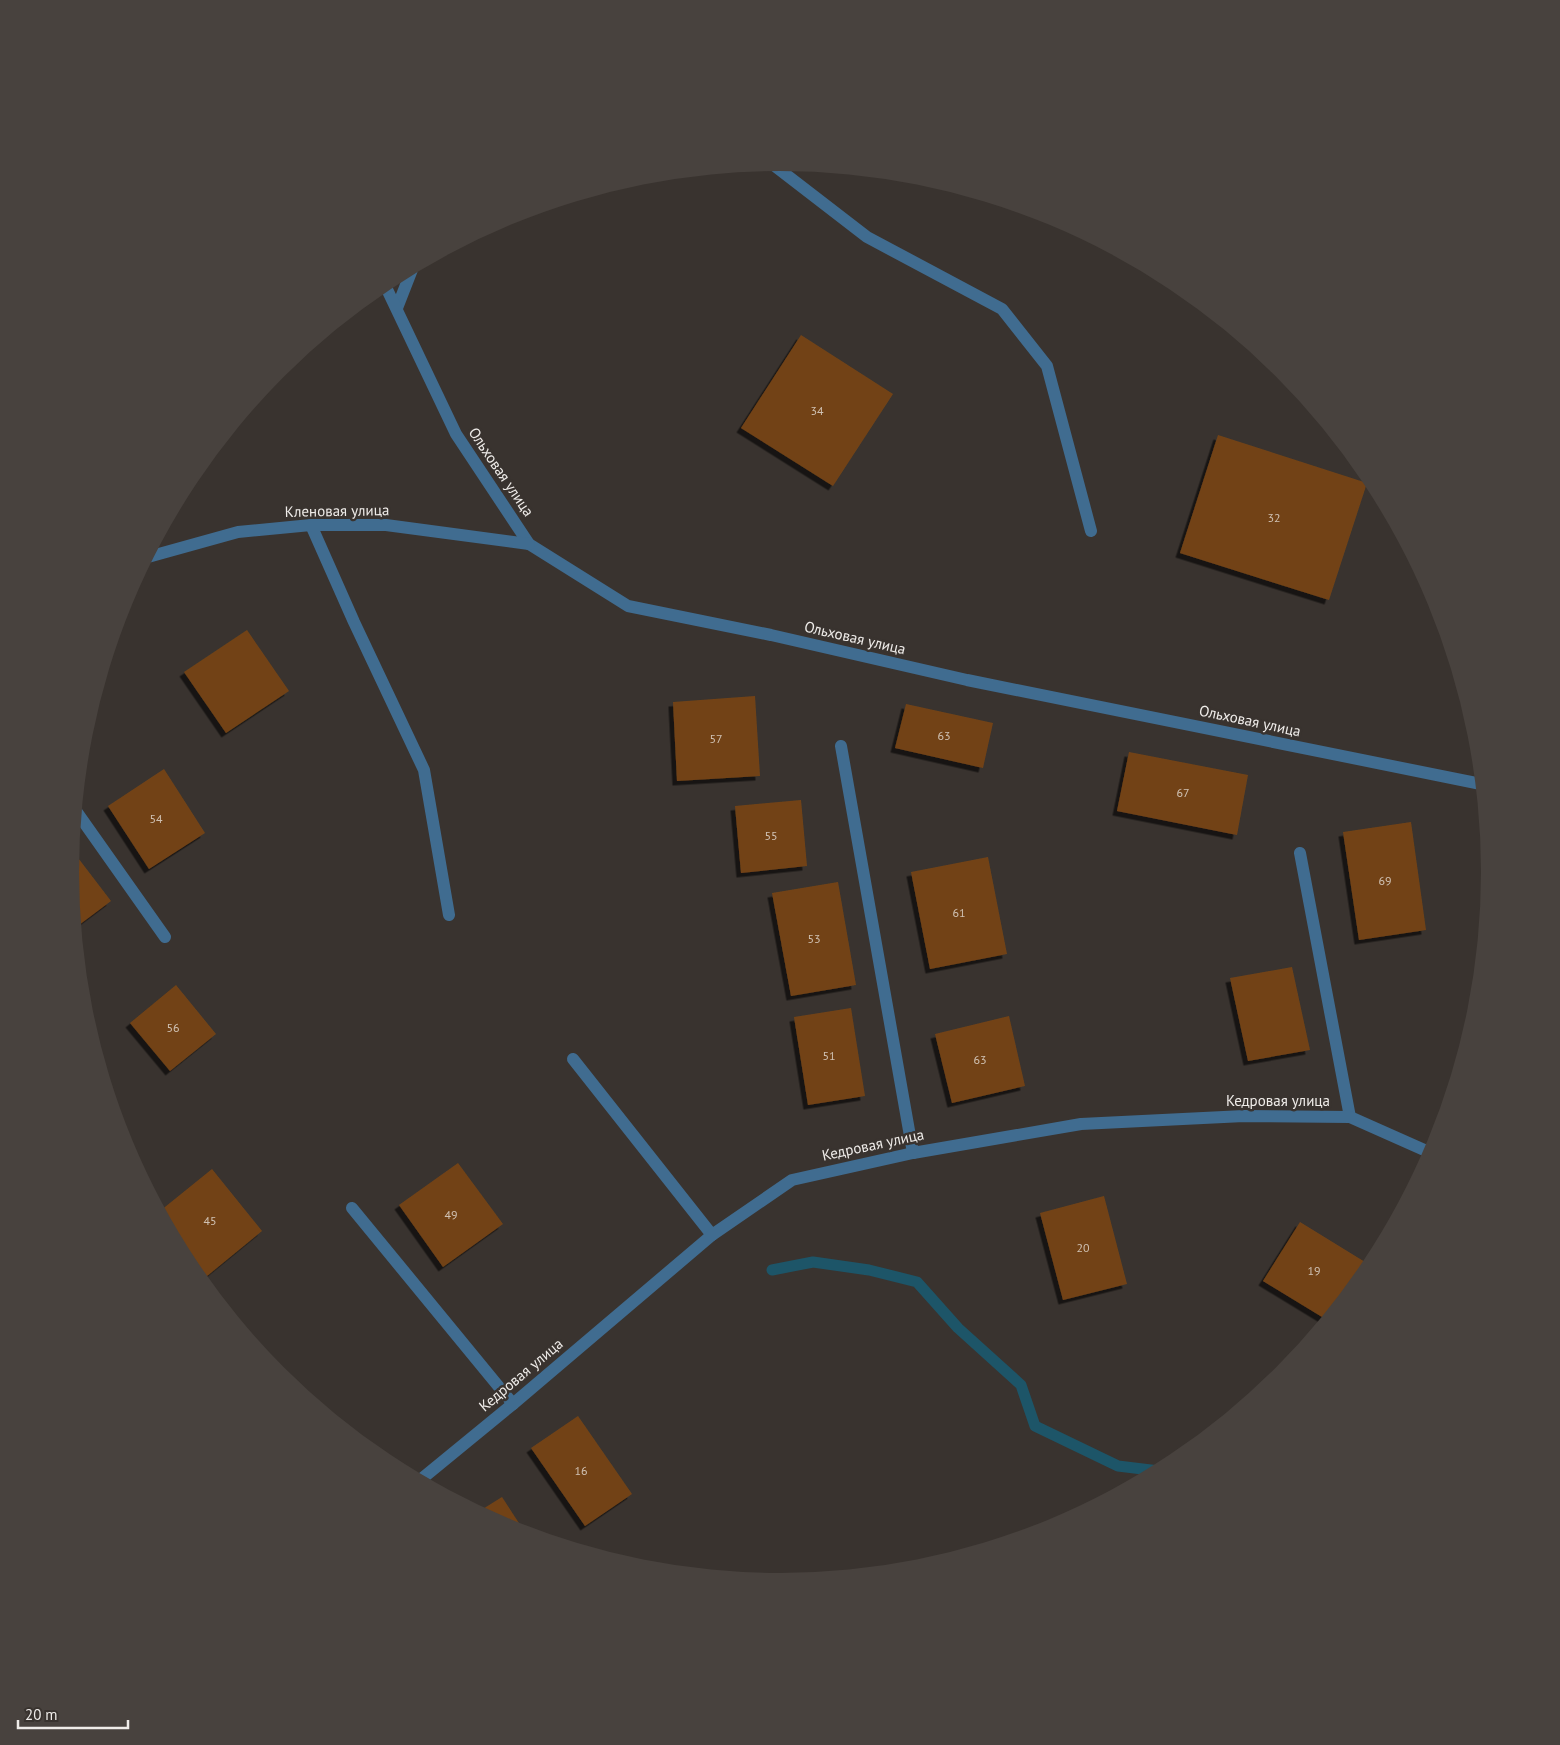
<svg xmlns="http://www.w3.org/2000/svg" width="1560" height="1745" viewBox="0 0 1560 1745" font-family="'PT Sans',sans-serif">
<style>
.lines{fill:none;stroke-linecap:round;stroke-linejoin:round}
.stream{stroke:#1d5568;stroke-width:11}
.building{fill:#724317;filter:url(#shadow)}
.lane{stroke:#406c90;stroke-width:12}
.street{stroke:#406c90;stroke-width:12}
.labels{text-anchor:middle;stroke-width:5;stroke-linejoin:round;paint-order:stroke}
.number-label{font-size:12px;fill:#d0c2b4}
.street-label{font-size:15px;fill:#efece9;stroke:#39332f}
</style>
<defs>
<filter id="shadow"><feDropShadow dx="-4.5" dy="4.5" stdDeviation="0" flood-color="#0009"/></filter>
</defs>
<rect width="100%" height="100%" fill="#39332f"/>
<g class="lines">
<path class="stream" d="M772,1270l41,-8 56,8 48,12 41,46 63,57 14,41 83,40 41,5"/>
</g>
<g class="building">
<path d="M801,335l92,59 -60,92 -92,-58z"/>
<path d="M1218,435l149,48 -38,117 -149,-47z"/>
<path d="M247,630l42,61 -63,42 -42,-61z"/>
<path d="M755,696l5,80 -83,5 -4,-79z"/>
<path d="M906,704l87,19 -10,45 -88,-20z"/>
<path d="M1129,752l119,23 -11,60 -120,-24z"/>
<path d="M164,769l41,64 -56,36 -41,-63z"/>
<path d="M801,800l6,66 -66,7 -6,-67z"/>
<path d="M1411,822l15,108 -67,10 -16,-108z"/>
<path d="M72,850l39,51 -36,27 -5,-56z"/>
<path d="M988,857l19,97 -77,15 -19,-97z"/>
<path d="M838,882l18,103 -65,11 -19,-103z"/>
<path d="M1292,967l18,83 -62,11 -18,-83z"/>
<path d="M176,985l40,49 -46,37 -40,-48z"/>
<path d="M851,1008l14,88 -57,9 -14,-88z"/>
<path d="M1009,1016l16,70 -73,17 -17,-69z"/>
<path d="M458,1163l45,61 -60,43 -44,-62z"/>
<path d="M212,1169l50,62 -61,50 -11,-14 -30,-56z"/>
<path d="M1104,1196l23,88 -64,16 -23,-87z"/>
<path d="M1300,1222l65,40 -30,48 -8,10 -64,-39z"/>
<path d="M578,1416l54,78 -47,32 -54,-78z"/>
<path d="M502,1497l24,37 -18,-6 -30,-16z"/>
</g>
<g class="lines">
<g class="lane">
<path d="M771,163l96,74 135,72 45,57 44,165"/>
<path d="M397,308l16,-41"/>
</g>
<g class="street">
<path d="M384,283l72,151 73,110 99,62 143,29 196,45 514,104"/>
<path d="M311,525l43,97 70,148 25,145"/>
<path d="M148,557l90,-25 73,-7h75l143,19"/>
<path d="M841,746l72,407"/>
<path d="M76,811l89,126"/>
<path d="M1300,853l50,264"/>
<path d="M573,1059l139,176"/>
<path d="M352,1208l161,196"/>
<path d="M419,1481l94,-77 199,-169 80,-55 121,-27 168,-29 163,-8 106,1 81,36"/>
</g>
</g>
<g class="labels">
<g class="number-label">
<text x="817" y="415">34</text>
<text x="1274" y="522">32</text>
<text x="944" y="740">63</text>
<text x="716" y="743">57</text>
<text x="1183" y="797">67</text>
<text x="156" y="823">54</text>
<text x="771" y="840">55</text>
<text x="1385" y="885">69</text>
<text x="959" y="917">61</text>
<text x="814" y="943">53</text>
<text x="173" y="1032">56</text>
<text x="829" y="1060">51</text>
<text x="980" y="1064">63</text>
<text x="451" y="1219">49</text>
<text x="210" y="1225">45</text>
<text x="1083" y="1252">20</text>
<text x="1314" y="1275">19</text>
<text x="581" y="1475">16</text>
</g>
<g class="street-label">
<text transform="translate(501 472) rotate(56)" y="5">Ольховая улица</text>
<text transform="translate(337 511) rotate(-1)" y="5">Кленовая улица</text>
<text transform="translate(855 638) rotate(13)" y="5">Ольховая улица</text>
<text transform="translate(1250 721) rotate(12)" y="5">Ольховая улица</text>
<text x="1278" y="1106">Кедровая улица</text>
<text transform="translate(873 1145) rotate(-12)" y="5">Кедровая улица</text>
<text transform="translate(521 1375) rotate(-40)" y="5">Кедровая улица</text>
</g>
</g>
<path d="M0 0H1560V1745H0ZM79 872a701 701 0 1 1 1402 0a701 701 0 1 1-1402 0Z" fill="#48423e" fill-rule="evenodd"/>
<path d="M18 1720v8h110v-8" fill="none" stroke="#efece9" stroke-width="2.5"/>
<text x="25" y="1720" font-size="15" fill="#efece9" stroke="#39332f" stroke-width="4" paint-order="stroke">20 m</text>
</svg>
